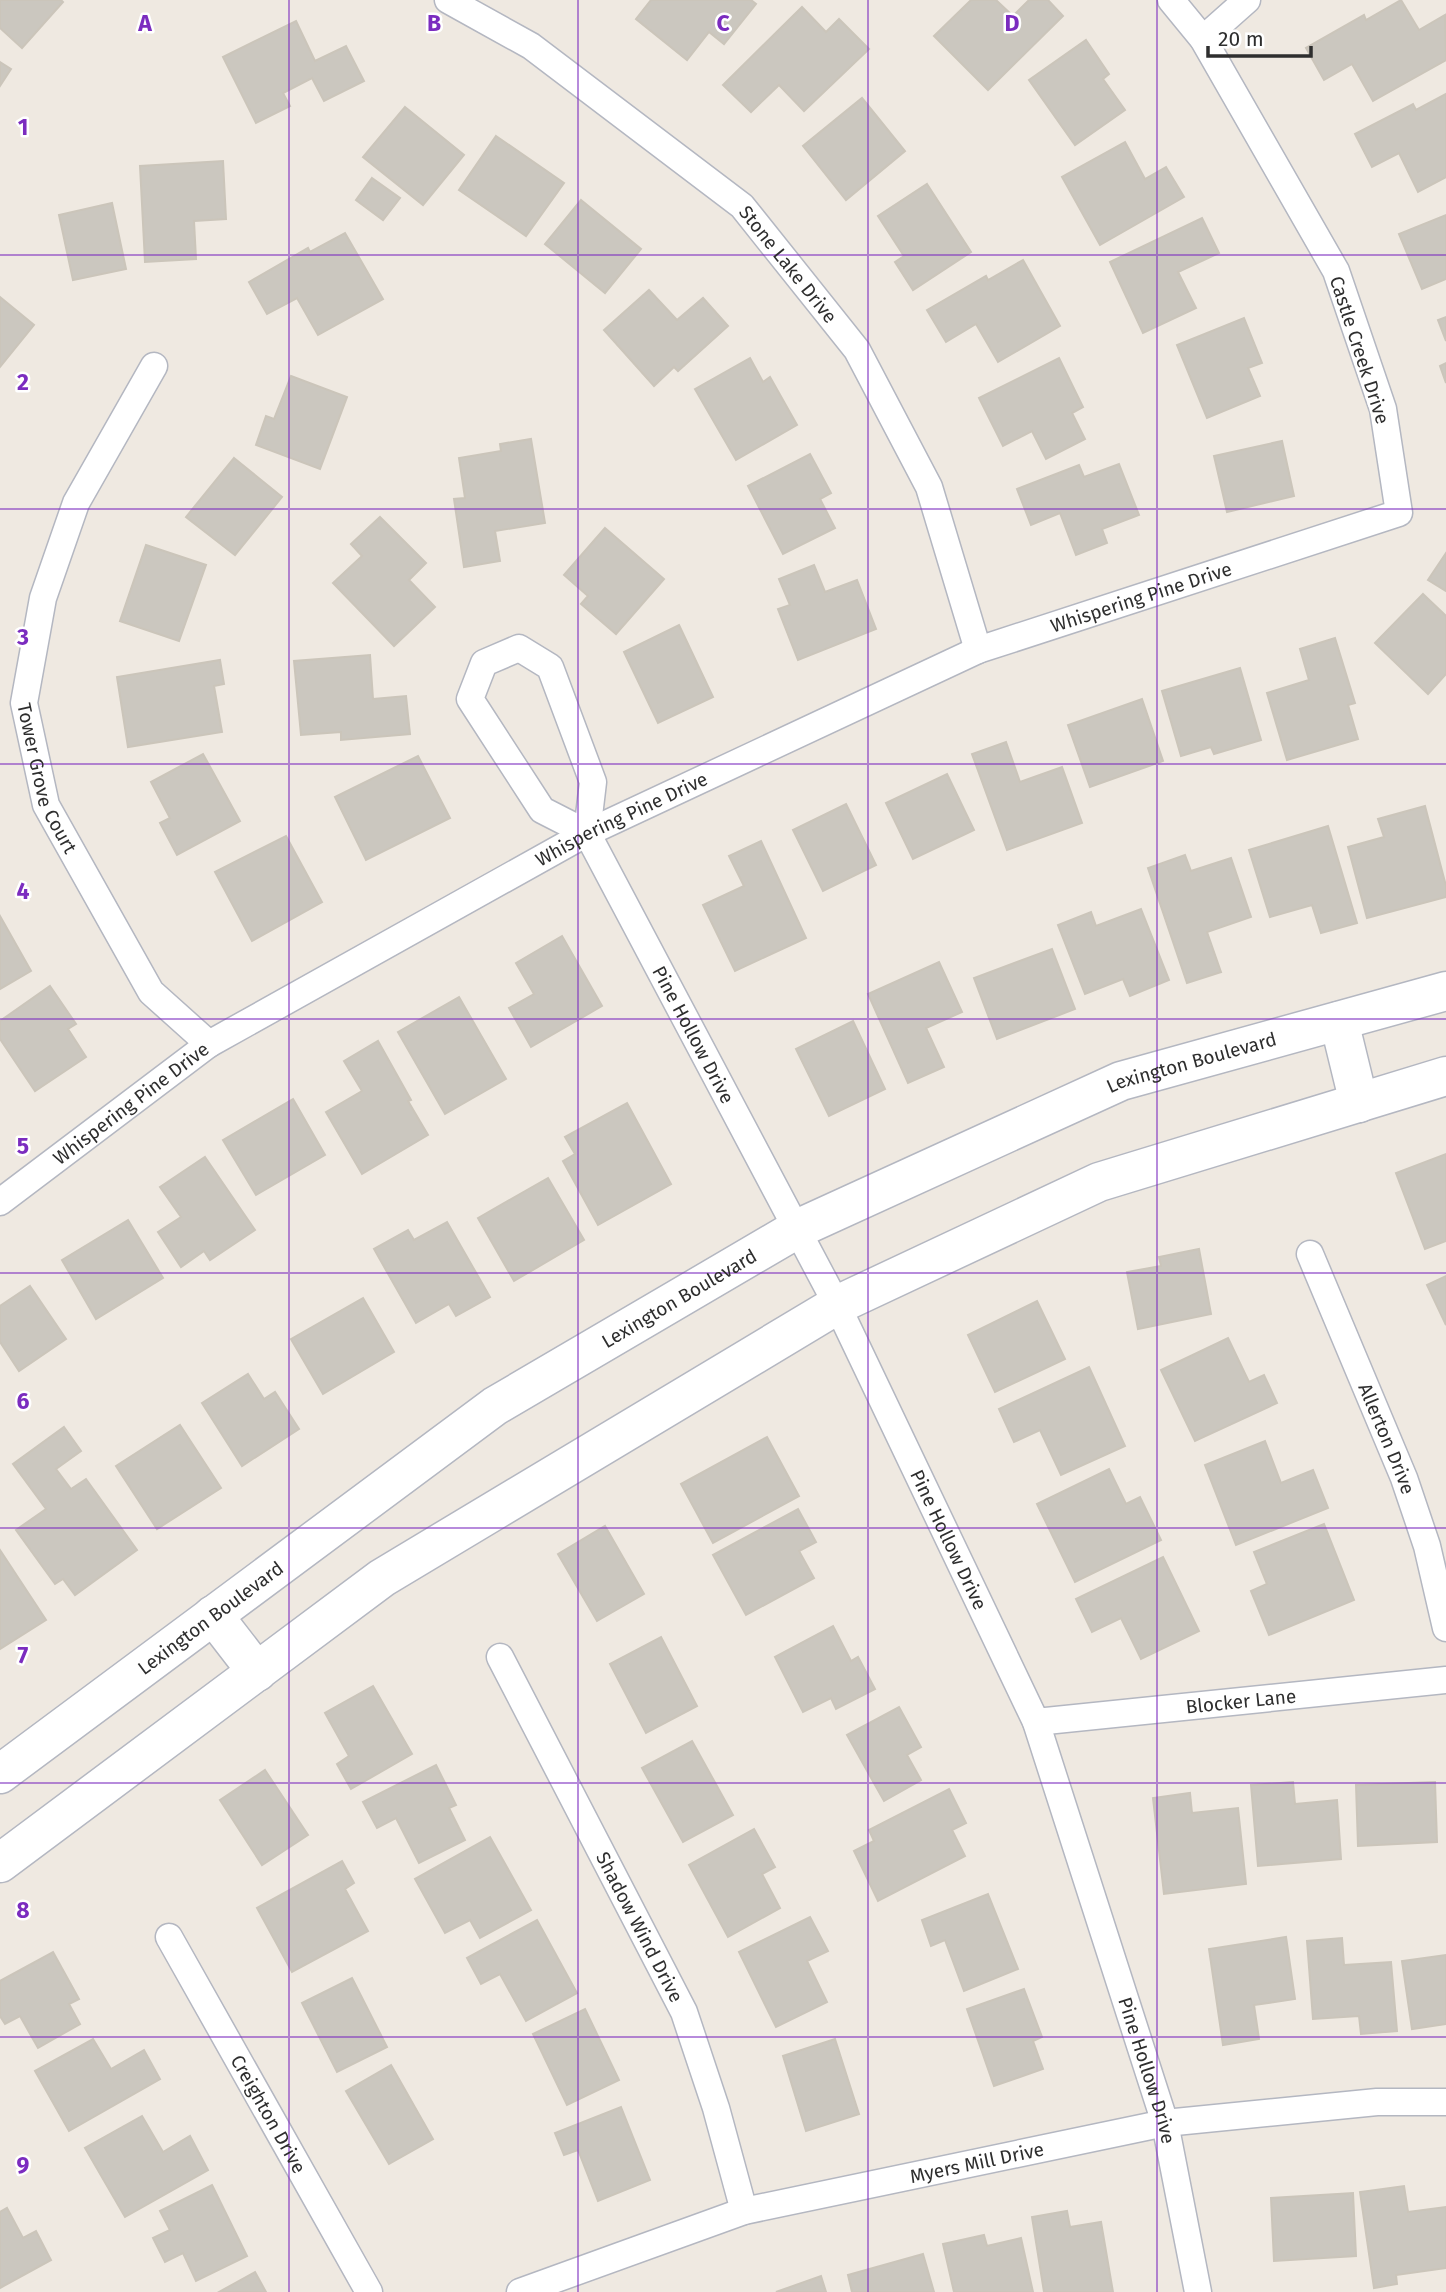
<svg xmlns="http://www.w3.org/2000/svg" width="1446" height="2292" viewBox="0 0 1446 2292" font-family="'Fira Sans',sans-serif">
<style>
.building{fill:#cbc7bf;stroke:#cbc5ba;stroke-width:2}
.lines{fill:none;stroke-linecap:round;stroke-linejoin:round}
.street-casing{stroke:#b4b7c1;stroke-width:29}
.secondary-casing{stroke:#b4b7c1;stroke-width:41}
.street{stroke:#fff;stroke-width:26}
.secondary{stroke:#fff;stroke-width:38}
.grid{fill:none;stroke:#7b2cbf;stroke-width:2;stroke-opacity:0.55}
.labels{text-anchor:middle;stroke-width:5;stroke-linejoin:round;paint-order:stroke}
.street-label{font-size:19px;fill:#2e2e2e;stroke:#fff}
.grid-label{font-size:23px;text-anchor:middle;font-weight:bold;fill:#7b2cbf;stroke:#fff;stroke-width:5;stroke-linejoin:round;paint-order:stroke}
</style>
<rect width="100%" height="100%" fill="#efe9e1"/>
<g class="building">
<path d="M0,0h61l2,2 -41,46 -22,-20z"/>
<path d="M651,0h100l5,4 -32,40 -15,-12 -22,28 -51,-41z"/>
<path d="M971,0h25l17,16 16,-16h19l15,16 -75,74 -54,-54z"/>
<path d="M1401,0l18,30 26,-15 1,45 -73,41 -21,-37 -28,16 -18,-32 58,-33 2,5z"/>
<path d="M802,7l24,25 13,-13 30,30 -65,62 -25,-26 -28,27 -28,-27z"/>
<path d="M296,21l19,40 31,-15 18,35 -40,20 -12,-23 -29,15 7,13 -34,17 -33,-66z"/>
<path d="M1086,40l23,34 -6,5 22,31 -50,35 -46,-65z"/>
<path d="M0,62l11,7 -11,17z"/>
<path d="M1446,94v83l-28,15 -19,-39 -27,14 -17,-33 58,-30 3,6z"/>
<path d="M862,98l43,53 -59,49 -43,-54z"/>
<path d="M405,107l59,48 -41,50 -60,-48z"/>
<path d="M496,136l68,47 -38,53 -67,-46z"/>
<path d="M1125,142l20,37 21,-12 18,30 -84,48 -38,-68z"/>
<path d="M223,161l3,58 -32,2 2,38 -51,3 -5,-96z"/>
<path d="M372,178l28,20 -17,22 -27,-20z"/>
<path d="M927,184l44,68 -58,38 -18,-28 9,-6 -26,-40z"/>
<path d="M581,200l60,49 -36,44 -60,-49z"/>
<path d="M112,203l14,66 -53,11 -14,-65z"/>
<path d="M1446,215v64l-24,10 -23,-55z"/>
<path d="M1202,218l17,35 -41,19 18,36 -53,25 -33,-71z"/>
<path d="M345,233l38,66 -65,36 -21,-37 -30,16 -18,-32 59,-34 2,4z"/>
<path d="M1023,260l37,66 -62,36 -22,-38 -30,18 -19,-32 59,-34 2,4z"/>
<path d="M649,290l28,30 26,-22 25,28 -50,45 -4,-4 -20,19 -50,-56z"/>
<path d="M0,297l34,28 -34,42z"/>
<path d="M1446,317v24l-8,-21z"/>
<path d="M1244,318l18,45 -14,5 12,28 -53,22 -30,-73z"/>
<path d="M750,358l13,24 7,-5 27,48 -61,35 -41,-71z"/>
<path d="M1059,358l24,49 -11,6 13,26 -39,20 -14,-28 -29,15 -24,-48z"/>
<path d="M1446,363v20l-6,-17z"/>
<path d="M291,376l56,21 -27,72 -64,-24 10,-29 8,3z"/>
<path d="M531,439l14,84 -50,8 5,30 -36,6 -10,-68 11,-1 -6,-40 42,-7 -1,-7z"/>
<path d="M1282,441l12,55 -67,16 -13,-56z"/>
<path d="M810,454l21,39 -11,6 15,29 -52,26 -35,-68z"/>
<path d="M234,458l48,39 -47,58 -49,-38z"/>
<path d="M1119,464l20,51 -37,14 5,14 -31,12 -16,-42 -29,12 -14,-36 62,-24 5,12z"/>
<path d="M380,517l46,46 -17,17 26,27 -41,39 -61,-63 29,-27 -11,-12z"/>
<path d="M605,528l59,51 -48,55 -35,-30 7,-8 -24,-21z"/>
<path d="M146,545l60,20 -27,76 -59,-20z"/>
<path d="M1446,553v38l-18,-11z"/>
<path d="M814,565l11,27 32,-12 19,49 -78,31 -20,-51 12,-4 -11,-26z"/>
<path d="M1423,594l23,22v58l-18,20 -53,-51z"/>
<path d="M679,625l34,72 -55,26 -34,-71z"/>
<path d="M1335,638l20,65 -7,2 10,34 -71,21 -20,-67 42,-13 -9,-31z"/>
<path d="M370,655l3,44 33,-3 4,38 -69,6v-8l-40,3 -7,-74z"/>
<path d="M220,660l4,24 -10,2 8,46 -94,15 -11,-70z"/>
<path d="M1240,668l21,72 -47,14 -3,-7 -30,9 -19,-65z"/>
<path d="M1142,699l21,62 -73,26 -22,-62z"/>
<path d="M1006,742l14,40 42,-15 20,56 -75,27 -35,-96z"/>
<path d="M203,754l37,67 -63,34 -17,-32 10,-5 -19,-36z"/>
<path d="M418,756l32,62 -84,42 -31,-63z"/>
<path d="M947,774l27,56 -61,29 -27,-56z"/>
<path d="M846,804l30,61 -53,26 -30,-61z"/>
<path d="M1425,806l21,80v11l-79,21 -19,-71 36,-10 -6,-18z"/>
<path d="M1328,826l29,97 -36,10 -9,-28 -42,12 -21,-67z"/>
<path d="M286,836l36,66 -70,39 -37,-69z"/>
<path d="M761,841l45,97 -71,33 -32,-66 41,-19 -15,-30z"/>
<path d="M1185,855l6,16 40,-13 20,59 -44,15 14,40 -34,11 -39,-115z"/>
<path d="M1141,909l28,71 -39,16 -7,-17 -38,15 -27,-69 33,-13 5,14z"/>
<path d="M0,916l31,55 -31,18z"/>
<path d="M562,936l40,70 -71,41 -22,-39 25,-14 -18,-31z"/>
<path d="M1052,949l23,60 -78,30 -23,-61z"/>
<path d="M939,962l23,50 -36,16 18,39 -36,16 -40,-89z"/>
<path d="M50,986l26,38 -8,5 18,28 -51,34 -35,-52v-18z"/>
<path d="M459,997l47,82 -61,35 -47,-82z"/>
<path d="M853,1021l32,68 -56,27 -33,-67z"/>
<path d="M378,1041l33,59 -3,1 20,34 -66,39 -36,-62 36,-21 -18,-30z"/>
<path d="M293,1099l32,56 -69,40 -33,-55z"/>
<path d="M627,1103l44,81 -73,41 -35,-64 12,-7 -10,-17z"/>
<path d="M1446,1154v87l-21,8 -29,-76z"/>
<path d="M205,1157l50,73 -45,30 -6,-9 -23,16 -23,-35 23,-15 -21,-30z"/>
<path d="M548,1178l36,62 -70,41 -36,-63z"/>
<path d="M128,1220l35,58 -67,41 -34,-59z"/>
<path d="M447,1222l43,75 -34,19 -7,-12 -33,19 -42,-74 34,-19 6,10z"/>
<path d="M1199,1249l12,65 -73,15 -11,-57 34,-6 -2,-9z"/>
<path d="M1446,1276v49l-19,-40z"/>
<path d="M30,1286l36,53 -47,32 -19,-29v-36z"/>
<path d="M363,1298l31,54 -71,42 -32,-55z"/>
<path d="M1037,1301l28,58 -70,33 -27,-57z"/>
<path d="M1228,1338l21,44 15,-7 13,28 -82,38 -34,-71z"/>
<path d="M1089,1367l36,79 -64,29 -21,-45 -26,12 -15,-33z"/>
<path d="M248,1374l16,25 11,-7 24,37 -57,37 -40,-63z"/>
<path d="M180,1425l41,63 -64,41 -41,-63z"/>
<path d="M64,1427l17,24 -25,18 15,20 15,-10 51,71 -62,45 -12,-16 -8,5 -39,-54 30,-21 -33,-45z"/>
<path d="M767,1437l32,59 -86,47 -32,-59z"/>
<path d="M1265,1441l16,42 32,-13 15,38 -92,37 -31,-80z"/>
<path d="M1109,1469l17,35 14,-7 21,43 -86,42 -38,-78z"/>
<path d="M798,1509l18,33 -17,9 15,27 -68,37 -33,-60z"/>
<path d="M1324,1524l30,76 -85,35 -18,-44 16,-7 -13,-32z"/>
<path d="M605,1526l39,68 -47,27 -39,-67z"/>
<path d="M0,1550l46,70 -46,29z"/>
<path d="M1163,1557l36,74 -58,28 -20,-41 -29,14 -16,-33z"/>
<path d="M833,1626l18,35 7,-4 17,32 -39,20 -5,-11 -28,14 -28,-55z"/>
<path d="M661,1637l36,69 -51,27 -36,-69z"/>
<path d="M373,1686l39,68 -61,35 -14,-25 12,-8 -24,-43z"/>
<path d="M899,1707l22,40 -14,8 14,25 -37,21 -37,-66z"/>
<path d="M692,1741l41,74 -50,27 -41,-74z"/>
<path d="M436,1765l20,40 -7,3 16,32 -46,23 -23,-45 -19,10 -14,-26z"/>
<path d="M265,1770l43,65 -46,30 -42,-65z"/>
<path d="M1293,1782l2,22 42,-4 4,59 -83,7 -7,-81z"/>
<path d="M1435,1782l2,60 -79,4 -2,-61z"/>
<path d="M949,1789l17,34 -14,7 13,26 -87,45 -24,-50 20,-10 -5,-11z"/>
<path d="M1190,1793l2,20 46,-5 8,76 -82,10 -11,-96z"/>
<path d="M754,1829l21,38 -13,7 18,34 -52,29 -39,-72z"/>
<path d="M490,1837l41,73 -51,28 -10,-18 -25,13 -30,-54z"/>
<path d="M342,1861l12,22 -9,6 23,42 -76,41 -35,-64z"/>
<path d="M988,1894l30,75 -54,22 -19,-51 -14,6 -9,-26z"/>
<path d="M810,1917l18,34 -21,10 20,41 -51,25 -37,-75z"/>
<path d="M537,1920l40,73 -51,28 -26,-47 -19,10 -14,-26z"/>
<path d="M1286,1937l9,62 -41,6 5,34 -36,6 -14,-96z"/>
<path d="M1342,1938l2,27 47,-3 6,69 -36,3 -2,-18 -46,3 -6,-78z"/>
<path d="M53,1952l26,47 -10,5 11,20 -42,24 -18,-32 -15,8 -5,-8v-35z"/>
<path d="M1446,1955v69l-34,5 -10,-68z"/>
<path d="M352,1978l35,69 -50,25 -35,-69z"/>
<path d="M1024,1989l18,48 -9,4 10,28 -49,17 -27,-77z"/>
<path d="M585,2009l34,71 -52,25 -34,-71z"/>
<path d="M93,2039l18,30 33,-19 16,29 -91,52 -34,-60z"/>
<path d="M835,2039l24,75 -53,17 -23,-75z"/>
<path d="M391,2065l42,74 -44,25 -43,-73z"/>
<path d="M621,2107l29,73 -52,21 -20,-51 -14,5 -9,-22z"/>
<path d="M142,2116l21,36 27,-16 18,34 -83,47 -40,-69z"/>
<path d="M212,2185l35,71 -51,25 -13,-28 -18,9 -12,-24 17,-8 -10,-19z"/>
<path d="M1404,2186l4,26 38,-5v61l-50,7 1,9 -23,4 -14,-96z"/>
<path d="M1353,2193l3,63 -82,5 -3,-63z"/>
<path d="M7,2208l16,30 13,-7 15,29 -51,28v-76z"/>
<path d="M1067,2211l3,16 31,-5 12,70h-69l-12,-75z"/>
<path d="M984,2235l3,11 34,-8 12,54h-79l-11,-48z"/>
<path d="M923,2254l11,38h-82l-4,-17z"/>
<path d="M255,2272l11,20h-47z"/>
<path d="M821,2276l5,16h-50z"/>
</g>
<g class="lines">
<g class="street-casing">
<g id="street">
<path id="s1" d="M448,0l83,46 211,160 115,144 72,137 49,163"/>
<path d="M1203,39l44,-39"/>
<path id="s2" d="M154,366l-78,137 -33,95 -19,105 22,102 105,187 58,52"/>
<path d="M519,648l31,19 43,115 -6,51 -45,-23 -72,-111 14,-36z"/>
<path id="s3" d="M587,833l250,472 199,417 129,401 33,169"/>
<path id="s4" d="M0,1202l209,-158 378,-211 391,-183 421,-137 -16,-104 -47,-138 -133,-232 -32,-39"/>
<path id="s5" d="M1310,1254l94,224 23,68 19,82"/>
<path id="s6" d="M500,1657l184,355 32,96 28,103"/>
<path id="s7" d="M1036,1722l410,-42"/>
<path id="s8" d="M169,1937l200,355"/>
<path id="s9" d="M520,2292l224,-81 421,-88 212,-21h69"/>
</g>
</g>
<g class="secondary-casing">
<g id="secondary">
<path d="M1339,1021l20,82"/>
<path d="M213,1615l44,57"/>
<path id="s10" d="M0,1774l495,-368 302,-177 324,-148 325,-90"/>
<path d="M0,1863l382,-285 455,-273 262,-123 347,-106"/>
</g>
</g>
<use href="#street" class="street"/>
<use href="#secondary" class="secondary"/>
</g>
<path class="grid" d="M289,0v2292M578,0v2292M868,0v2292M1157,0v2292M0,255h1446M0,509h1446M0,764h1446M0,1019h1446M0,1273h1446M0,1528h1446M0,1783h1446M0,2037h1446"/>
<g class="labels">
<g class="street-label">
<text dy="7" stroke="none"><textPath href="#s1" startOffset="434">Stone Lake Drive</textPath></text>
<text transform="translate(1360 350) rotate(72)" y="7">Castle Creek Drive</text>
<text dy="7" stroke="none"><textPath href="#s4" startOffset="1298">Whispering Pine Drive</textPath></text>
<text dy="7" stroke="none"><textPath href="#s2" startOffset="444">Tower Grove Court</textPath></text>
<text dy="7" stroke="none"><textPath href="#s4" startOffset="732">Whispering Pine Drive</textPath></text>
<text dy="7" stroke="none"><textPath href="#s3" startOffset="228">Pine Hollow Drive</textPath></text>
<text dy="7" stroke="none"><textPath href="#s10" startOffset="1396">Lexington Boulevard</textPath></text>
<text dy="7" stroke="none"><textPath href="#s4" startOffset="164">Whispering Pine Drive</textPath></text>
<text dy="7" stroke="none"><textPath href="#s10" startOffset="830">Lexington Boulevard</textPath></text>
<text dy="7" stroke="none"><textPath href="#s5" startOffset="200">Allerton Drive</textPath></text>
<text dy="7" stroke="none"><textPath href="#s3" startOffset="794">Pine Hollow Drive</textPath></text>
<text dy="7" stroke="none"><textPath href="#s10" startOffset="262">Lexington Boulevard</textPath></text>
<text dy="7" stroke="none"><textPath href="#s7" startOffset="206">Blocker Lane</textPath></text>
<text dy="7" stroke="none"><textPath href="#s6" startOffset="304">Shadow Wind Drive</textPath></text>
<text dy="7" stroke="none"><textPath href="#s3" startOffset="1362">Pine Hollow Drive</textPath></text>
<text dy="7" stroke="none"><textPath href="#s8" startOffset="203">Creighton Drive</textPath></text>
<text dy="7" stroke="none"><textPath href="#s9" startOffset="476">Myers Mill Drive</textPath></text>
</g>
</g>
<g class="grid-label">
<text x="145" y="31">A</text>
<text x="434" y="31">B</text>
<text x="723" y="31">C</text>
<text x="1012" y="31">D</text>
<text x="23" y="135">1</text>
<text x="23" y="390">2</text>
<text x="23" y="645">3</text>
<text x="23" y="899">4</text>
<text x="23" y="1154">5</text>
<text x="23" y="1409">6</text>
<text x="23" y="1663">7</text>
<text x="23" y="1918">8</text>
<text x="23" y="2173">9</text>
</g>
<path d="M1208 46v10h103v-10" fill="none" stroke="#2e2e2e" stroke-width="3.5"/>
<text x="1218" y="46" font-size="21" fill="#2e2e2e" stroke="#ffffff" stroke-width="5" paint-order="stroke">20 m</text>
</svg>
